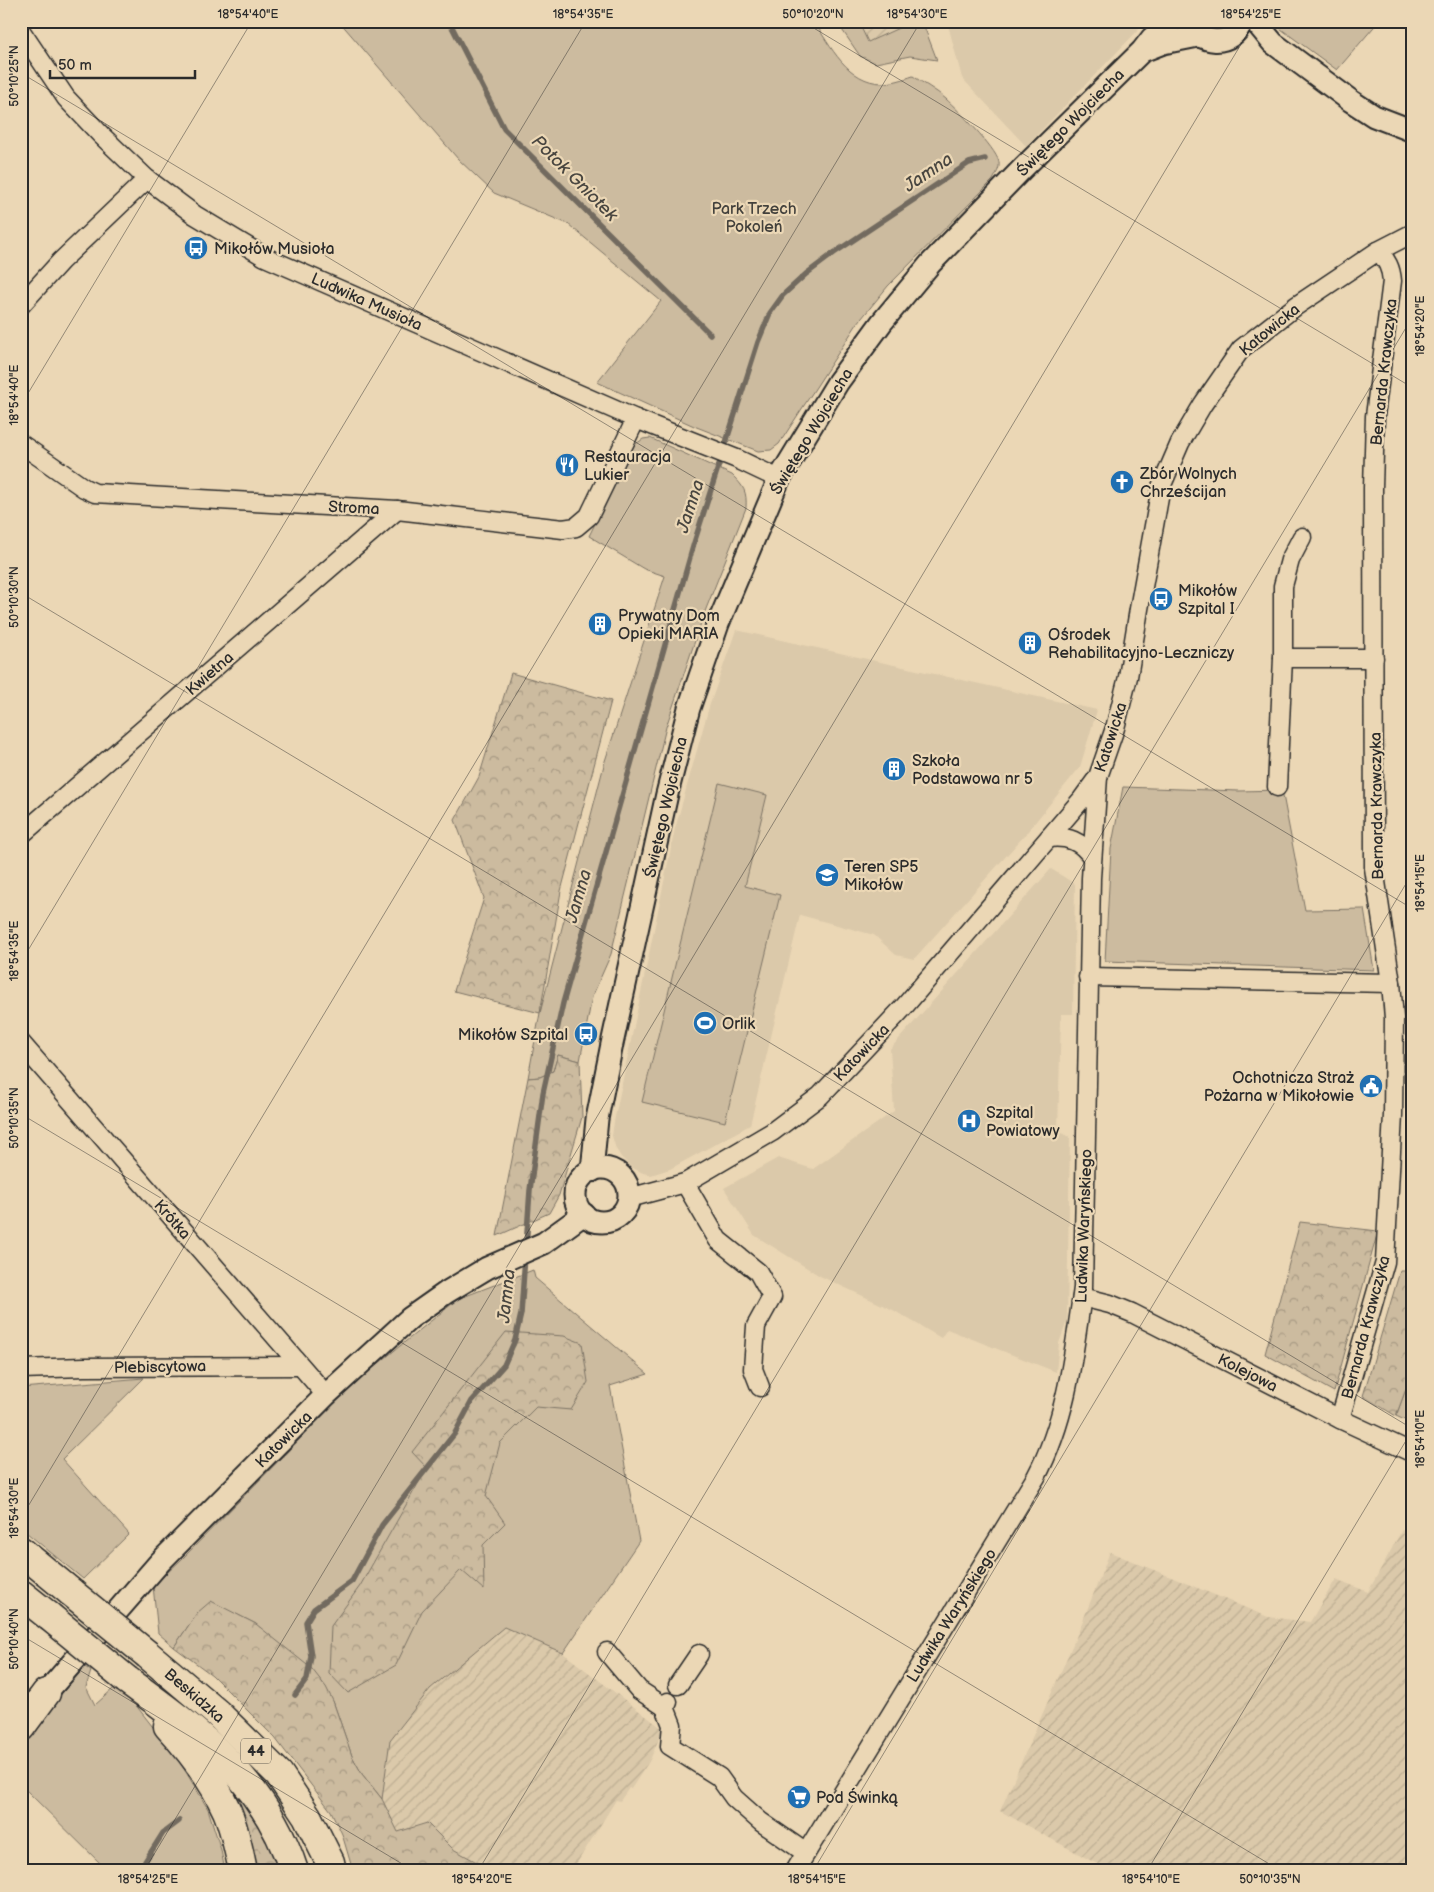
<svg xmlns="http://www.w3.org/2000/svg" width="1434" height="1892" viewBox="0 0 1434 1892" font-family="'Balsamiq Sans',sans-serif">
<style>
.built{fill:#dbc9aa}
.industrial{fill:url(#industrial-furrows)}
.green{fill:#ccbb9f;stroke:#7c7365}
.forest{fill:url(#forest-crowns);stroke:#7c7365}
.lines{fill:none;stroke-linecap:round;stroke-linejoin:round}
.stream{stroke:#726b5f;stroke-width:5.5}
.minor-casing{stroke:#2b2b2b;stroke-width:21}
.tertiary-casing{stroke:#2b2b2b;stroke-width:25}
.primary-casing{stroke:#2b2b2b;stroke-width:31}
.minor{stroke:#ebd7b5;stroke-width:18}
.tertiary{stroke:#ebd7b5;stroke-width:21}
.primary{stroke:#ebd7b5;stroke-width:28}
.primary-bridge-casing{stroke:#2b2b2b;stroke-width:31;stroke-linecap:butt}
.primary-bridge{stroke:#ebd7b5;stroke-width:28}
.ticks{fill:none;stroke:#2b2b2b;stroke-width:1;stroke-opacity:0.45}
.labels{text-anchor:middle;stroke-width:4.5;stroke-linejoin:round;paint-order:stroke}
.shield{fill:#ebd7b5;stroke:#655f54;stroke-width:1}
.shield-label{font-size:15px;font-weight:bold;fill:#2b2b2b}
.street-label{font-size:16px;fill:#2b2b2b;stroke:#ebd7b5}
.park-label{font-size:16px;fill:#43413c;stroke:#ebd7b5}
.poi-label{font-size:16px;fill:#2b2b2b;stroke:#ebd7b5;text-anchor:start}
.water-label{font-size:18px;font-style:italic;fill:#494640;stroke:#ebd7b5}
.neatline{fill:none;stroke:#2b2b2b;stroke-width:2}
.ticks-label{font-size:12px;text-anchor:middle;fill:#2b2b2b}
</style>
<defs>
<pattern id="industrial-furrows" width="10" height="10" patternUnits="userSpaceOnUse" patternTransform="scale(1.25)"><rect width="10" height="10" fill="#dbc9aa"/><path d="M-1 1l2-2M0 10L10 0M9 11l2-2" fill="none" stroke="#bcad92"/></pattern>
<pattern id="forest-crowns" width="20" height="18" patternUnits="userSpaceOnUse" patternTransform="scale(1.25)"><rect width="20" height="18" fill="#ccbb9f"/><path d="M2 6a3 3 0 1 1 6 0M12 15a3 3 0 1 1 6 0" fill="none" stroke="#a69882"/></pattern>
</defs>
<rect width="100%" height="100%" fill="#ebd7b5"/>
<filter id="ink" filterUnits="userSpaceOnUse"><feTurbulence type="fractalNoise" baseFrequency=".02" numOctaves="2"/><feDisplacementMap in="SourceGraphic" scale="10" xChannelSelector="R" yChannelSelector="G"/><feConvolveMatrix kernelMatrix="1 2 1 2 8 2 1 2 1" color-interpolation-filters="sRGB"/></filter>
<g filter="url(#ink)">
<g class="built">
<path d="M947,21h200l-121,125 -64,-68z"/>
<path d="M736,630l361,80 -17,57 -56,69 -110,123 -18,-4 -22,-20 -74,-20 -50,210 -80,44 -19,6 -8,-2 -12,-6 -10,-10 -5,-8 -4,-13 2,-14 61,-293 34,-122z"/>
<path d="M1051,869l24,15 -2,130h-12l-3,117 12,6 -3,184 -8,22 -3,29 -109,-43 -6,9 -48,-28 -73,-34 -66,-41 -30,-47 54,-30 35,11 81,-58 -4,-62z"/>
</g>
<g class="industrial">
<path d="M858,21h56l-46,21z"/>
<path d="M1402,1530l11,5v336h-303l-110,-60 80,-183 30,-76 158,65 42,5 26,-43 32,13z"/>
<path d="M504,1627l59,26 100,76 -13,31 -19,29 -2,-1 -9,13 -4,-1 -44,71h-79l-40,-22 -26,-26 -29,9 -16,-33 8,-59 40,-51z"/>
</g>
<g class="green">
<path d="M339,21h475c16,25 34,62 69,62 9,0 21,-4 30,-7 11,8 23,14 33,23 12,11 49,48 53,63 1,7 -3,12 -6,18l-105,106 -31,38 -78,120 -8,6 -13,1 -64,-25 -97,-44 64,-81 -93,-77 -74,-31 -36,-34z"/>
<path d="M836,21h22l10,21 46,-21h8l15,39 -27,-4 -34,7 -16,-7z"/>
<path d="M1270,21h109l-42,49z"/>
<path d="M650,438l82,37c12,12 15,16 14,33l-42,106 -38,113 -55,227 -19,43 -12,64 -22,-6 -5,16 -13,6 -12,1 12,-65 65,-252 60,-185 -21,-7 -55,-33 44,-90 10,-7z"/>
<path d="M719,783l48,12 -22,91 35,9 -55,227 -83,-20z"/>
<path d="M1123,787l116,4 43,-1 23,120 59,-1 10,61 -269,-9 6,-112z"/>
<path d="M533,1270l2,8 113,96 -38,12 29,155 -76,112 -59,-26 -74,62 -40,51 -8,59 -20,-25 -10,-18 -19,-55 -77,-77 -20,-10 -39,-1 -23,34 -16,-14 -5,-47 29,-27 176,-179 100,-81z"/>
<path d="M1413,1370v54l-17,-8z"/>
<path d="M144,1378l-82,81 67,75 -46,45 -62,-51v-140z"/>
<path d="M85,1667l6,4 -5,16 9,18 19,-17 21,16 45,58 28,47 13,41 4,21h-117l-87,-86v-40l21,-29z"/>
</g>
<g class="forest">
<path d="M511,673l100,28 -50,190 -21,122 -86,-22 30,-93 -29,-78 24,-43z"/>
<path d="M558,1055l22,6 2,56 -23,78 -10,18 -52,23 31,-158 12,-1 13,-6z"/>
<path d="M1300,1222l78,9 -44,161 -69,-38z"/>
<path d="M1400,1271h13v99l-17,46 -33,-20z"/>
<path d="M506,1332l58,4 18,7 6,39 -17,28 -35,-3 -36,36 -14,53 19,27 -22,22 1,45 -23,-20 -39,41 -26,54 -48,28 -19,-20 2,-47 29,-40 67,-118 -15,-16z"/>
<path d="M211,1601l45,23 56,45 14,18 7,14 19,55 10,18 20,25 16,33 29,-9 26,26 40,22h-140l-11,-37 -11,-23 -56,-73 -63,-63 -38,-28 23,-34z"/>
<path d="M234,1792l12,9 22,41 10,29h-26l-19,-70z"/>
</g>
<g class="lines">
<g class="stream">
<path d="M449,21l55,108 206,205"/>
<path d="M526,1247l4,-57 13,-97 20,-90 131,-460 64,-201 12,-29 13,-18 23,-21 28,-21 135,-90 16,-4"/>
<path d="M295,1695l12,-16 4,-23 -5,-34 8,-13 38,-28 30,-56 73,-92 17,-32 32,-36 11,-25 6,-26 4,-58"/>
<path d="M139,1871l24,-38 16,-12"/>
</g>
<g class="minor-casing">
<g id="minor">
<path d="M21,31l45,67 35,37 46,44 48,36 70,42 371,162 101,40 42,20"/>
<path d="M21,305l40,-44 86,-82"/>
<path d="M21,444l63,44 11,5 302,17 166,19 13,-2 13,-11 47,-97"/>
<path d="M1283,658v-72l7,-26 12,-23"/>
<path d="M1277,787l6,-129h91"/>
<path d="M21,835l376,-325"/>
<path d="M1049,838c19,-2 32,3 43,19"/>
<path d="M1088,977l303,6"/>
<path d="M21,1043l305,352"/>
<path d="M685,1183l33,57 40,32 14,25 -16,29 -3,43 7,18"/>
<path d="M629,1198l56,-15 87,-51 48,-36 83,-88 179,-209 16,-22 17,-49 13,-51 11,-68 22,-122 19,-44 23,-39 38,-55 55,-43 82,-55 35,-18"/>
<path d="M1082,1297l28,7 22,9 208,106 73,34"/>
<path d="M21,1369l63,-2 216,-1"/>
<path d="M1340,1419l45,-157 8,-147 1,-97 -3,-35 -17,-115 -1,-380 2,-72 17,-135c-1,-13 -5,-21 -14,-30"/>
<path d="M607,1652l32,38 26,17"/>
<path d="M678,1685l21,-31"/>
<path d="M668,1702l-3,5 7,18 -2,21 49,31 15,21 27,24 45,31"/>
<path d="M795,1871l241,-394c31,-58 38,-125 47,-189l8,-410 7,-101"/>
</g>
</g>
<g class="tertiary-casing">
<g id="tertiary">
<path d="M1187,21c12,24 45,28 55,0"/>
<path d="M1255,21l18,22 78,58 23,15 39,15"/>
<path d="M1145,50l18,-7 35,-7"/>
<circle cx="602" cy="1195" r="27"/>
<path d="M592,1171l5,-52 15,-75 55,-250 22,-86 29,-84 61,-145 59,-97 44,-60 48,-58 93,-96 119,-117 10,-13 20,-17"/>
<path d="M34,1702l12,-9 114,-131 166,-167 84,-77 37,-26 40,-24 57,-25 40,-29"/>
</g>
</g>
<g class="primary-casing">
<g id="primary">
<path d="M21,1551l51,42"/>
<path d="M21,1594l29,23"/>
<path d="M148,1655l69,58 62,61 28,42 23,46 2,9"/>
<path d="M127,1680c73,53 138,101 167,191"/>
<path d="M168,1726c23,25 45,54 59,85 8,19 12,40 16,60"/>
<path d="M21,1727l25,-34"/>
</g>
</g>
<use href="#minor" class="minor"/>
<use href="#tertiary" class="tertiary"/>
<use href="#primary" class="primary"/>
<g class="primary-bridge-casing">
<g id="primary-bridge">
<path d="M72,1593l76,62"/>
<path d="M50,1617l77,63"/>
</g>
</g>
<use href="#primary-bridge" class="primary-bridge"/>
</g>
</g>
<path class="ticks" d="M802,21l611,367M21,73l1392,836M21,405l231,-384M21,593l1392,836M21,962l565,-941M21,1114l1260,757M21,1518l900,-1497M21,1635l393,236M144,1871l1111,-1850M478,1871l935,-1555M813,1871l600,-999M1147,1871l266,-442"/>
<defs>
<g id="bus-disc" transform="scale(1.25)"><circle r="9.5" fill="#1f6fb2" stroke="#ebd7b5"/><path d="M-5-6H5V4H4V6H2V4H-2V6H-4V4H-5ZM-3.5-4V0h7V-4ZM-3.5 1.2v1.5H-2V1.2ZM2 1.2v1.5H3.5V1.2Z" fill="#fff"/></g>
<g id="restaurant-disc" transform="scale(1.25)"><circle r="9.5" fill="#1f6fb2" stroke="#ebd7b5"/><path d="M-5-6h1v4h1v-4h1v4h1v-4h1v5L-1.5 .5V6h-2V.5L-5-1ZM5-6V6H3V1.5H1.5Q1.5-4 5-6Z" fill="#fff"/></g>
<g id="church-disc" transform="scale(1.25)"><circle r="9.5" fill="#1f6fb2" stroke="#ebd7b5"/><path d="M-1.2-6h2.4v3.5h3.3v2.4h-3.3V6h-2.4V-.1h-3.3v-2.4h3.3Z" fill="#fff"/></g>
<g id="building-disc" transform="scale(1.25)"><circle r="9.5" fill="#1f6fb2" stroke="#ebd7b5"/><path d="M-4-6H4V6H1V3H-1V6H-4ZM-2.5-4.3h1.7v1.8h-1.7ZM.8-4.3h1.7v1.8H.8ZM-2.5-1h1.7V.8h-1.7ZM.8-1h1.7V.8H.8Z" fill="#fff"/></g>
<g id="school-disc" transform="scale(1.25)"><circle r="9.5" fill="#1f6fb2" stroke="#ebd7b5"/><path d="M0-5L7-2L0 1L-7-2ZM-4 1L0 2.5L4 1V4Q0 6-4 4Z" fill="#fff"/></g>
<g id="stadium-disc" transform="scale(1.25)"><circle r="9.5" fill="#1f6fb2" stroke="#ebd7b5"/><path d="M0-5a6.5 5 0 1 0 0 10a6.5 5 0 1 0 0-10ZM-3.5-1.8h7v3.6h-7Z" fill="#fff"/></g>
<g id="civic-disc" transform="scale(1.25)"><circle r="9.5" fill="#1f6fb2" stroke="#ebd7b5"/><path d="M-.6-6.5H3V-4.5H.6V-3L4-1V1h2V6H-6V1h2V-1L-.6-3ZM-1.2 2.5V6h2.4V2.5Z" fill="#fff"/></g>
<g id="hospital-disc" transform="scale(1.25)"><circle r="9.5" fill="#1f6fb2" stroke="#ebd7b5"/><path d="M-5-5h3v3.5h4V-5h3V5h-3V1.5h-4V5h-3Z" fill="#fff"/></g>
<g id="supermarket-disc" transform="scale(1.25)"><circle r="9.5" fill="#1f6fb2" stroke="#ebd7b5"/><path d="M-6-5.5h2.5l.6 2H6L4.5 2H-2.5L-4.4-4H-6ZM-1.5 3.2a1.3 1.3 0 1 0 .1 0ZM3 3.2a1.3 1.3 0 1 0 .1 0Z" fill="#fff"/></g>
</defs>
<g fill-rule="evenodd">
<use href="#bus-disc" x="196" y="248"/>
<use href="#restaurant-disc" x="567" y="465"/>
<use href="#church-disc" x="1122" y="482"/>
<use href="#bus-disc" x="1161" y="599"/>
<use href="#building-disc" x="600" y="624"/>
<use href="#building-disc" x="1030" y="643"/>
<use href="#building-disc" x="894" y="769"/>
<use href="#school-disc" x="827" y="875"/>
<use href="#stadium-disc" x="705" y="1023"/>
<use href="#bus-disc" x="586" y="1034"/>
<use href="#civic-disc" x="1371" y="1086"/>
<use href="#hospital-disc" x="969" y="1121"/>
<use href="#supermarket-disc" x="799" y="1797"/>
</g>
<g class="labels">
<rect class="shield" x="241" y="1738.5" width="30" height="25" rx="4"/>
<g class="shield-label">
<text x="256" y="1756">44</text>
</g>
<g class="street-label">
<text transform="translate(1070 122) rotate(-45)" y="6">Świętego Wojciecha</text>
<text transform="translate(367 301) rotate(24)" y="6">Ludwika Musioła</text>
<text transform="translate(1269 329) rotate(-39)" y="6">Katowicka</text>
<text transform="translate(1383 372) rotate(-84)" y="6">Bernarda Krawczyka</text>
<text transform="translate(811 431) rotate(-59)" y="6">Świętego Wojciecha</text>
<text transform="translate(354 507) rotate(3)" y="6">Stroma</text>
<text transform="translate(209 673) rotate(-41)" y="6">Kwietna</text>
<text transform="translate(1110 737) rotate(-72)" y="6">Katowicka</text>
<text transform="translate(1376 806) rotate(-91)" y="6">Bernarda Krawczyka</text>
<text transform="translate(665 807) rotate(-77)" y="6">Świętego Wojciecha</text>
<text transform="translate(861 1052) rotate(-46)" y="6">Katowicka</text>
<text transform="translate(173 1219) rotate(49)" y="6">Krótka</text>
<text transform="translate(1083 1226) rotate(-88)" y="6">Ludwika Waryńskiego</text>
<text transform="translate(1365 1327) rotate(-75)" y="6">Bernarda Krawczyka</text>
<text transform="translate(160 1366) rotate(-1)" y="6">Plebiscytowa</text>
<text transform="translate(1248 1372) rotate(27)" y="6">Kolejowa</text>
<text transform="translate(283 1439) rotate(-45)" y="6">Katowicka</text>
<text transform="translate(951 1615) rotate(-58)" y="6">Ludwika Waryńskiego</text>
<text transform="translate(195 1695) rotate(41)" y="6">Beskidzka</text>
</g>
<g class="park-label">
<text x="754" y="214">Park Trzech<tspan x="754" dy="18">Pokoleń</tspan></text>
</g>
<g class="poi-label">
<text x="214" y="254">Mikołów Musioła</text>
<text x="584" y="462">Restauracja<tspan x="584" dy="18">Lukier</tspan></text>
<text x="1140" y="479">Zbór Wolnych<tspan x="1140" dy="18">Chrześcijan</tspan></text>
<text x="1178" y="596">Mikołów<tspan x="1178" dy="18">Szpital I</tspan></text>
<text x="618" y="621">Prywatny Dom<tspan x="618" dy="18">Opieki MARIA</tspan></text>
<text x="1048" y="640">Ośrodek<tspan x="1048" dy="18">Rehabilitacyjno-Leczniczy</tspan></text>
<text x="912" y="766">Szkoła<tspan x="912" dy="18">Podstawowa nr 5</tspan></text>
<text x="844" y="872">Teren SP5<tspan x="844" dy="18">Mikołów</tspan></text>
<text x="722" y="1029">Orlik</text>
<text x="568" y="1040" text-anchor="end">Mikołów Szpital</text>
<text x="1354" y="1083" text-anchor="end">Ochotnicza Straż<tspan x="1354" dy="18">Pożarna w Mikołowie</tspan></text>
<text x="986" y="1118">Szpital<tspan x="986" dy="18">Powiatowy</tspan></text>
<text x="816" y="1803">Pod Świnką</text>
</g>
<g class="water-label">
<text transform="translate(928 172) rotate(-34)" y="6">Jamna</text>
<text transform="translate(575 178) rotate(45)" y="6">Potok Gniotek</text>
<text transform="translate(690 506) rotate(-72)" y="6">Jamna</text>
<text transform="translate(578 896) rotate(-74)" y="6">Jamna</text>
<text transform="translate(506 1296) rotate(-84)" y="6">Jamna</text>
</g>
</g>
<rect width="1434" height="1892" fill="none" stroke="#ebd7b5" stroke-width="55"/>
<path d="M50 70v8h145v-8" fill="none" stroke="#2b2b2b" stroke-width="2.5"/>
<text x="58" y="70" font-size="15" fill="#2b2b2b" stroke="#ebd7b5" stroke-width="4" paint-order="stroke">50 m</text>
<rect x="28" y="28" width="1378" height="1836" class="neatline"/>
<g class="ticks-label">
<text x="248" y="18">18°54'40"E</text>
<text x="583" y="18">18°54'35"E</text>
<text x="813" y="18">50°10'20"N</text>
<text x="917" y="18">18°54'30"E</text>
<text x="1251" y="18">18°54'25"E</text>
<text transform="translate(14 76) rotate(-90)" y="4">50°10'25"N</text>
<text transform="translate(1420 326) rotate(-90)" y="4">18°54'20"E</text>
<text transform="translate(14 395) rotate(-90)" y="4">18°54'40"E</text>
<text transform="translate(14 597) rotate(-90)" y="4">50°10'30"N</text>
<text transform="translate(1420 883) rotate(-90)" y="4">18°54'15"E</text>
<text transform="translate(14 951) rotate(-90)" y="4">18°54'35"E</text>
<text transform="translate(14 1118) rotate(-90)" y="4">50°10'35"N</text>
<text transform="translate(1420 1439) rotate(-90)" y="4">18°54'10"E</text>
<text transform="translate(14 1508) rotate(-90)" y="4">18°54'30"E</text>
<text transform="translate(14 1639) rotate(-90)" y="4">50°10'40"N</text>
<text x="148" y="1883">18°54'25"E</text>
<text x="482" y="1883">18°54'20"E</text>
<text x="817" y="1883">18°54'15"E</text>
<text x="1151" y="1883">18°54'10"E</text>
<text x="1270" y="1883">50°10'35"N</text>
</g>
</svg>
